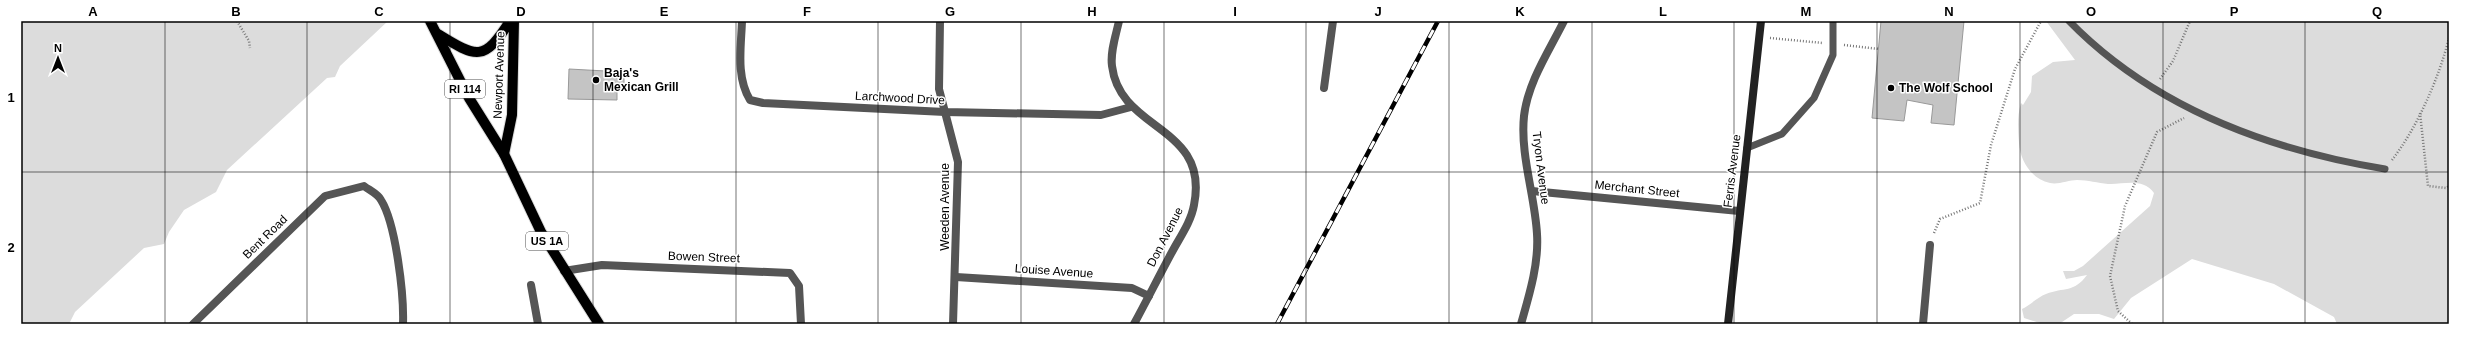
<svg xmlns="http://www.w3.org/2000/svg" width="2470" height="345" viewBox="0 0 2470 345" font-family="Helvetica,sans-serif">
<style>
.green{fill:#dcdcdc}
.building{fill:#c4c4c4;stroke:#999}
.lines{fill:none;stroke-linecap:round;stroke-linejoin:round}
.primary-casing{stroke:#dbdbdb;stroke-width:12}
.path{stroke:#777;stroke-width:2.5;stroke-dasharray:1 2;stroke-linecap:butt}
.lane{stroke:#555;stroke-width:7}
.street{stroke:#555;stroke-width:8}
.secondary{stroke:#222;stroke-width:8}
.primary{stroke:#000;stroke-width:10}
.rail-casing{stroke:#000;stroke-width:4.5}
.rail{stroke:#fff;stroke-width:3;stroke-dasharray:9;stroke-linecap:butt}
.grid{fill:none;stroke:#000;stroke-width:1;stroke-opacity:0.55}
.poi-dot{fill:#000;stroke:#fff;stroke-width:1.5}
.labels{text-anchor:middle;stroke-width:3;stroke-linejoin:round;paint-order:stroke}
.shield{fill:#fff;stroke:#4c4c4c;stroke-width:1}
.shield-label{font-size:11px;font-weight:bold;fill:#000}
.poi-label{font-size:12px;font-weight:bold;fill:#000;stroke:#fff;text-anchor:start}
.street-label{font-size:12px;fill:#000;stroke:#fff}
.neatline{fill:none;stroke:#000;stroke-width:1.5}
.grid-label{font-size:13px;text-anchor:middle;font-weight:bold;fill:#000}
</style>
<rect width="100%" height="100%" fill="#fff"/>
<g class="green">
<path d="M21,21h367l-48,45 -5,11 -8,1 -100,92 -11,22 -32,18 -15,22 -5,12 -20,4 -69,64 -6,12h-48z"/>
<path d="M2046,21h403v303h-112l-3,-7 -60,-33 -82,-25 -61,39 -17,21 -15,-5h-25l-15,10h-16l-19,-6 -2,-9c8,-4 16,-12 24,-15 18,-7 28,-1 41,-19l-21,4 -3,-8h11l9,-5 67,-60 4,-13c-12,-16 -31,-8 -46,-9 -10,-1 -20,-4 -31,-4 -8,0 -19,5 -27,3 -19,-4 -30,-23 -31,-40 -1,-14 -2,-27 2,-40l2,2 8,-13 1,-16 21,-14 22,-2z"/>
</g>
<g class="building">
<path d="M1881,21h83l-10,104 -23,-2 2,-18 -26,-5 -3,21 -32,-3z"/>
<path d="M569,69l55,3v17h-7v11l-49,-1z"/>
</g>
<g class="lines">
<g class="primary-casing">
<g id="primary">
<path d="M430,21l39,77 35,56 37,78 58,92"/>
<path d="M438,34c39,24 46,28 72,-13"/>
<path d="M504,154l8,-39 2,-94"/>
</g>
</g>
<g class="path">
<path d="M237,21l12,20 1,7"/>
<path d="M1770,38l53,5"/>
<path d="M1844,45l35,4"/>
<path d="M2160,79l13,-18 17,-40"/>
<path d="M2420,113l8,73 18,2 3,-2"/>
<path d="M2392,160c25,-32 47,-82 57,-122"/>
<path d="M1934,233l6,-14 40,-16 11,-58 24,-76 26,-48"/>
<path d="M2132,324l-14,-13 -8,-35 15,-70 32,-74 27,-14"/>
</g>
<g class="lane">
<path d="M2069,21c84,86 200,129 316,148"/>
<path d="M1747,148l35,-14 32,-36 19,-43v-34"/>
</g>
<g class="street">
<path d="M742,21c-1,27 -6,56 8,79l13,3 182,9 156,3 30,-8"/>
<path d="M940,21l-1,68 19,73 -5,162"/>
<path d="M1119,21c-3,14 -9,31 -7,45 8,66 98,59 82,139 -3,17 -14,32 -22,47 -13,24 -25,48 -38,72"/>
<path d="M1324,88l9,-67"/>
<path d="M1532,191l207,20"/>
<path d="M564,271l38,-6 188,8 9,13 2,38"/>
<path d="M956,277l176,11 17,8"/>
<path d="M531,285l7,39"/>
<path d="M193,324l132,-128 39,-10c5,4 14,8 17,14 15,24 23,95 22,124"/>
<path d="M1521,324c8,-28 18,-60 16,-90 -2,-38 -17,-79 -13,-118 4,-34 25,-65 40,-95"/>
<path d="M1923,324l7,-79"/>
</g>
<path class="secondary" d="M1728,324l33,-303"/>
<use href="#primary" class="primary"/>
<g class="rail-casing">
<path id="rail" d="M1277,324l161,-303"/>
</g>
<use href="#rail" class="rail"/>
</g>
<path class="grid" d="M165,21v303M307,21v303M450,21v303M593,21v303M736,21v303M878,21v303M1021,21v303M1164,21v303M1306,21v303M1449,21v303M1592,21v303M1734,21v303M1877,21v303M2020,21v303M2163,21v303M2305,21v303M21,172h2428"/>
<g class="poi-dot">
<circle cx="596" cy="80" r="4"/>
<circle cx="1891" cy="88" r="4"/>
</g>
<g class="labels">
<g class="shield">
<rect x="445" y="80" width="40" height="18" rx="3"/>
<rect x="526" y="232" width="42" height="18" rx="3"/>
</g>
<g class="shield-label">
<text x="465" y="93">RI 114</text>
<text x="547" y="245">US 1A</text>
</g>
<g class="poi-label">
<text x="604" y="77">Baja's<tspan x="604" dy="14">Mexican Grill</tspan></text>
<text x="1899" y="92">The Wolf School</text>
</g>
<g class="street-label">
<text transform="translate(499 75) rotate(-88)" y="4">Newport Avenue</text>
<text transform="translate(900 98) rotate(3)" y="4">Larchwood Drive</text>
<text transform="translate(1541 168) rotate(83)" y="4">Tryon Avenue</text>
<text transform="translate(1732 171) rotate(-83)" y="4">Ferris Avenue</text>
<text transform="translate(1637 189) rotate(6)" y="4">Merchant Street</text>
<text transform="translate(945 207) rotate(-90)" y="4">Weeden Avenue</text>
<text transform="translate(265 237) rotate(-44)" y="4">Bent Road</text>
<text transform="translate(1165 237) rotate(-63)" y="4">Don Avenue</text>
<text transform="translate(704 257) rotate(2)" y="4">Bowen Street</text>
<text transform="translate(1054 271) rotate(4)" y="4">Louise Avenue</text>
</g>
</g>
<rect width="2470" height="345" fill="none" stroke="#ffffff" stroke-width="44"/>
<g transform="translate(58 58)" stroke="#ffffff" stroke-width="3" paint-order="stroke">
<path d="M0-3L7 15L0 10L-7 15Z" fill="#000000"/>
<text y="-6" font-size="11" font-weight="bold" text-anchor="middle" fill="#000000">N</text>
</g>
<rect x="22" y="22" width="2426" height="301" class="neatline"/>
<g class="grid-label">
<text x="93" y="16">A</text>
<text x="236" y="16">B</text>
<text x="379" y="16">C</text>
<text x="521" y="16">D</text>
<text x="664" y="16">E</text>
<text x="807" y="16">F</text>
<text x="950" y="16">G</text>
<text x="1092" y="16">H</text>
<text x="1235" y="16">I</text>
<text x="1378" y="16">J</text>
<text x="1520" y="16">K</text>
<text x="1663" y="16">L</text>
<text x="1806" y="16">M</text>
<text x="1949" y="16">N</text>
<text x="2091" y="16">O</text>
<text x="2234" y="16">P</text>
<text x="2377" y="16">Q</text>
<text x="11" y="102">1</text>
<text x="11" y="252">2</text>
</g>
</svg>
